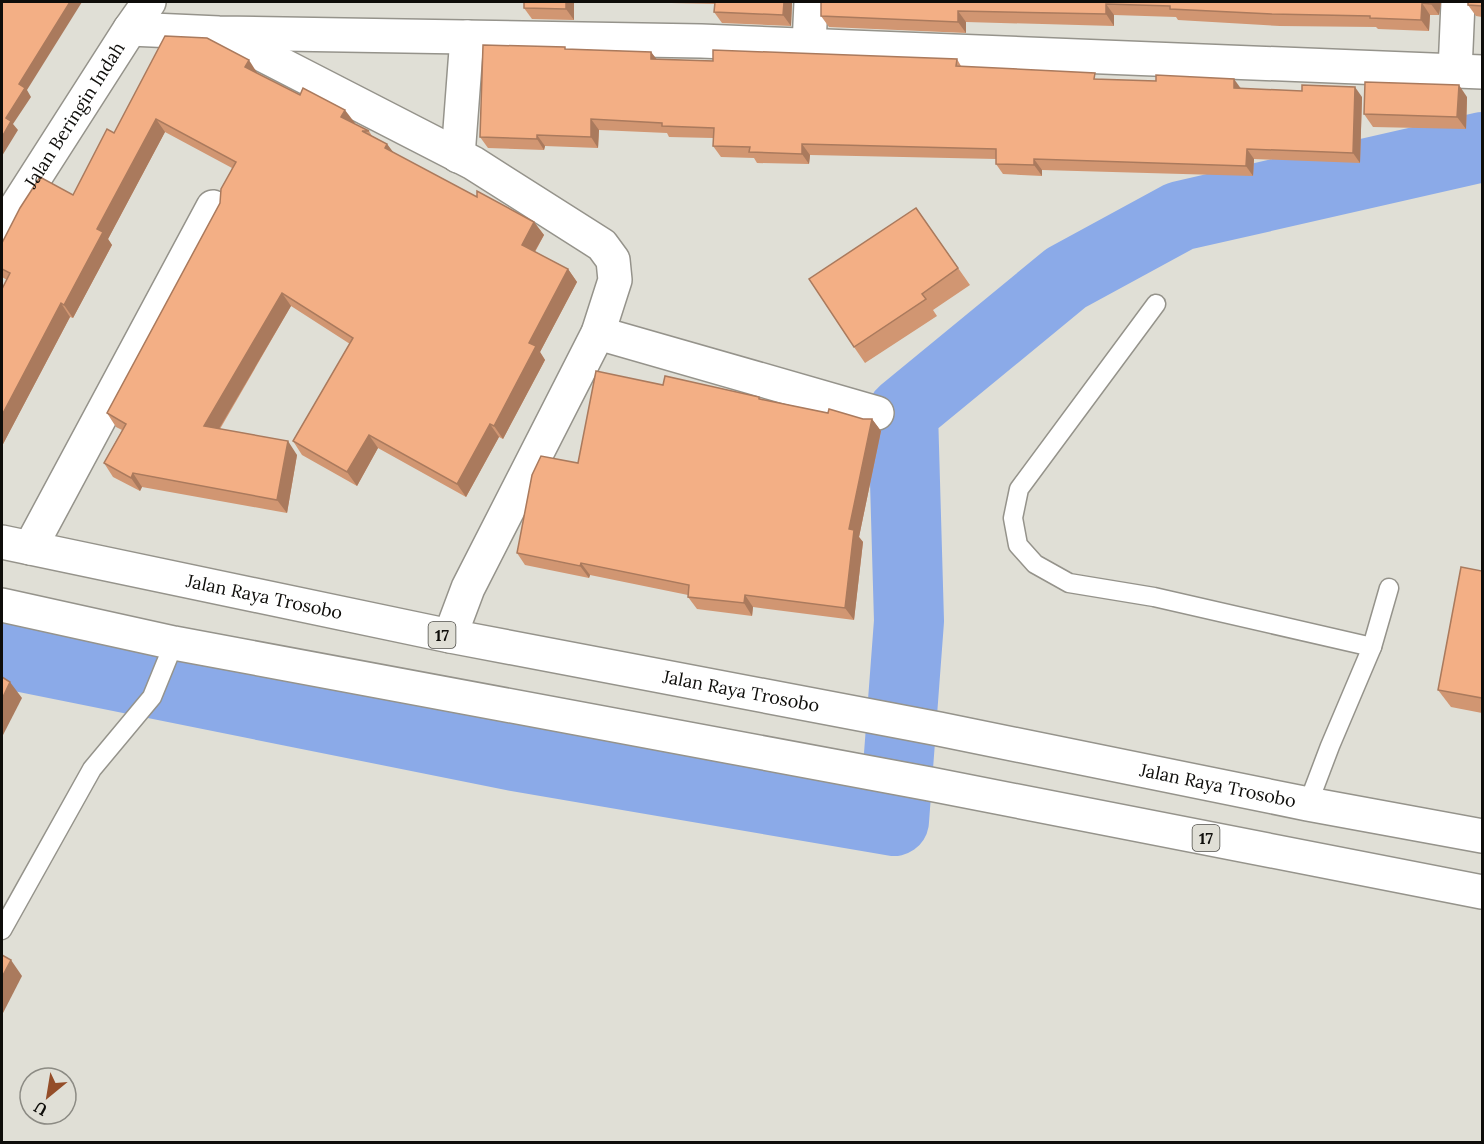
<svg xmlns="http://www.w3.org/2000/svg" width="1484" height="1144" viewBox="0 0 1484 1144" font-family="Lora,serif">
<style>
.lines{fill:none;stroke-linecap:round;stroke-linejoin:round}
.river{stroke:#8baae8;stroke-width:70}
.service-casing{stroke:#95938b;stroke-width:21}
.minor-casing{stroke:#95938b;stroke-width:36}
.tertiary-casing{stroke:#95938b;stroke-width:36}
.trunk-casing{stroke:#95938b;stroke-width:36}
.service{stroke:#fff;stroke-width:18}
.minor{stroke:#fff;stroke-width:33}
.tertiary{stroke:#fff;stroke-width:33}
.trunk{stroke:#fff;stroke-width:33}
.wall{fill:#d19672}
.shaded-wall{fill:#aa7a5d}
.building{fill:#f3af85;stroke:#aa7a5d;stroke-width:1.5}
.labels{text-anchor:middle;stroke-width:5;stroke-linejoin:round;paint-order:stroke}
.shield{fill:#e0dfd6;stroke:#4d4c47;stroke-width:1.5}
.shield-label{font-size:16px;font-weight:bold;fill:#0e0d0a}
.street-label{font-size:18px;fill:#0e0d0a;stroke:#e0dfd6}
</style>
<rect width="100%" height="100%" fill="#e0dfd6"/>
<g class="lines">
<path class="river" d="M2,653l512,103 380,65 15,-200 -6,-209 163,-134 114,-62 302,-69"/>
<g class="service-casing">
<g id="service">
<path d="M1156,304l-137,185 -6,29 5,27 17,19 34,19 85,14 218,50"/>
<path d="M1308,804l22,-58 42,-99 17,-59"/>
<path d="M2,930l90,-161 60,-72 22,-54"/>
</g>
</g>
<g class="minor-casing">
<g id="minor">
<path d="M130,29l89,4 482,8 781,31"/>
<path d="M226,36l247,127 129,82 11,15 2,20 -17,53 -130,255 -18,48"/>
<path d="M809,45l2,-43"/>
<path d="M1455,71l3,-69"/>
<path d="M458,156l9,-119"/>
<path d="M598,333l279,80"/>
<path d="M30,548l183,-341"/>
</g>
</g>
<g class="tertiary-casing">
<g id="tertiary">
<path id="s1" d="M2,229l128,-200 19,-27"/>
</g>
</g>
<g class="trunk-casing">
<g id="trunk">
<path id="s2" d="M2,542l448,94 489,93 369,75 174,32"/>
<path d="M2,605l172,38 756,141 552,108"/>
</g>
</g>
<use href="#service" class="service"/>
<use href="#minor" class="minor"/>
<use href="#tertiary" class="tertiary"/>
<use href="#trunk" class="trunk"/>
</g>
<g class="wall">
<path d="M524,2h50v18l-42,-1 -8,-11z"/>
<path d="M627,2h165l-1,24 -69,-3 -8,-11 1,-8z"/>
<path d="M821,2h620l-2,13h-9l-1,16 -51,-2 -2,-2 -96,-1 -102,-6 -2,-3 -62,-2v11l-148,-4v11l-137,-6 -8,-11z"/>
<path d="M1482,2v15l-6,-1 -8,-11z"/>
<path d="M567,49l84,3 5,7 57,2 244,-2 4,7 138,13 263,18 -2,66 -106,-4 -1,17 -211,-6v6l-39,-2 -7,-10v-5l-186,-4 -1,9 -52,-1 -3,-5 -33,-1 -8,-11v-8l-44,-1 -2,-4 -68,-3 -1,18 -53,-2 -1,4 -56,-2 -8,-11z"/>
<path d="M258,74l111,57 3,5 15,8 6,9 84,44 57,25 10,13 -9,17 33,17 9,13 -37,70 5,8 -42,79 -4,-2 -33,60 -88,-49 -21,38 -55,-31 -9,-14 57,-97 -59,-38 -71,123 77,26 -10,58 -145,-26 -2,4 -27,-14 -9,-14 18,-33 -6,-3 -9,-14 113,-210 12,-35 -67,-36 -57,107 4,6 -39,73 -3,-1 -68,129v-157l5,-9 -5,-3v-34l71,-48 41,-62z"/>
<path d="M1467,97l-1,32 -93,-2 -9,-13z"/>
<path d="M916,208l54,77 -37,25 4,6 -72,47 -11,-16z"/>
<path d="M663,385l96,12 2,2 67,14 35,6h9l9,12 -22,106 4,5 -9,78 -101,-13 -1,9 -55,-7 -9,-12v-2l-98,-20 -1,3 -64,-13 -8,-12 61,-90z"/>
<path d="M1482,571v142l-31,-6 -13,-17z"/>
</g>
<g class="shaded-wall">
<path d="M70,2h12l-55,88 4,7 -18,27 5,6 -16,26v-19l4,-19 13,-34z"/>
<path d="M566,2h8v18l-8,-11z"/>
<path d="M784,2h8l-1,24 -8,-11z"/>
<path d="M1431,2h10l-2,13 -8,-11z"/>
<path d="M1422,3l8,12 -1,16 -8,-11z"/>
<path d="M1106,4l8,11v11l-8,-12z"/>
<path d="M958,11l8,11v11l-8,-11z"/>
<path d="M651,52l8,10 -8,-3z"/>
<path d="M249,60l9,14 -13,-7z"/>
<path d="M1234,79l8,11 -8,-2z"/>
<path d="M1459,85l8,12 -1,32 -9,-12z"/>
<path d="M1355,87l7,10 -2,66 -7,-10z"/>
<path d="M345,110l10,13 -4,7 -10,-13z"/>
<path d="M156,119l9,13 -57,107 4,6 -39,73 -9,-13 33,-76z"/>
<path d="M591,119l8,11 -1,18 -7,-11z"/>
<path d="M537,135l8,11 -1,4 -7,-11z"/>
<path d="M387,144l10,13 -12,-9z"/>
<path d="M802,144l8,11 -1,9 -7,-10z"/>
<path d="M1247,149l7,10 -1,17 -7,-10z"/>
<path d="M1034,159l8,11v6l-8,-11z"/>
<path d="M534,222l10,13 -13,23 -9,-13z"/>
<path d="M568,269l9,13 -37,70 5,8 -42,79 -9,-13 35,-83z"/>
<path d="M282,293l9,13 -78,133 -9,-13z"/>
<path d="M61,303l9,14 -68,129v-31z"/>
<path d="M872,419l9,12 -22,106 4,5 -9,78 -9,-12 4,-79z"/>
<path d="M490,424l9,13 -33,60 -9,-13z"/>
<path d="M369,435l9,13 -21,38 -10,-14z"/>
<path d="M288,441l9,14 -10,58 -10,-13z"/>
<path d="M133,473l9,14 -2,4 -9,-13z"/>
<path d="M581,563l9,12 -1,3 -9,-12z"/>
<path d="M745,595l8,12 -1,9 -8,-13z"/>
<path d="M10,682l12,16 -20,39v-38z"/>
<path d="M11,960l11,16 -20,39v-38z"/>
</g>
<g class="building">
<path d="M2,2h68l-51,82 6,4 -19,30 5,3 -9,16z"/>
<path d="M524,2h42v7l-42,-1z"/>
<path d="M715,2h69l-1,13 -69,-3z"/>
<path d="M821,2h610v2l-9,-1 -1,17 -51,-2v-2l-98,-2 -102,-5v-3l-64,-2v10l-148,-3v11l-137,-6z"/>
<path d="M1468,2h14v4l-14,-1z"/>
<path d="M165,36l42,2 42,22 -4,7 55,28 3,-7 42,22 -4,7 28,14h-7l25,13 -2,4 92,49v-6l57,31 -12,23 46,24 -39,74 7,3 -42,80 -4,-2 -33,60 -88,-49 -22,37 -54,-31 60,-103 -71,-45 -78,133 84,15 -11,59 -144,-27 -2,5 -27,-15 22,-39 -19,-11 113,-210 1,-14 15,-27 -80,-43 -59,110 6,3 -39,73 -3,-2 -59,112v-126l8,-16 -8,-4v-26l18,-35 20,-31 33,18 34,-66 7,4z"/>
<path d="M483,45l82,2v2l86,3v7l62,2v-11l244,9 -1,7 139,7 -1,6 62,2v-6l78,4v9l68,3v-6l53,2 -2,66 -106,-4 -1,17 -212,-7v6l-38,-1v-15l-194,-5v10l-53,-2 1,-5 -37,-1 1,-18 -52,-2v-3l-71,-4v18l-54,-2v4l-57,-2z"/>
<path d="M1365,82l94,3 -2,32 -93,-3z"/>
<path d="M916,208l42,60 -36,26 4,5 -72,48 -45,-68z"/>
<path d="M596,371l67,14 2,-9 94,21v2l69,14 1,-4 34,10h9l-23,110 5,1 -9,78 -100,-13 -1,8 -56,-6 1,-12 -108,-22 -1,3 -63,-13 15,-78 9,-19 37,7z"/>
<path d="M1461,567l21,4v127l-44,-8z"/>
<path d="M2,677l8,5 -8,17z"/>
<path d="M2,955l9,5 -9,17z"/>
</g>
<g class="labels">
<g class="shield">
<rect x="428.5" y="622" width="27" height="26" rx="4.5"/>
<rect x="1192.5" y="825" width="27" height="26" rx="4.5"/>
</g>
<g class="shield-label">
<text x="442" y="641">17</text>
<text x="1206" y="844">17</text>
</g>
<g class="street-label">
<text dy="6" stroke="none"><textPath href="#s1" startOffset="135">Jalan Beringin Indah</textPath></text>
<text dy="6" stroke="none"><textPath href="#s2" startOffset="268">Jalan Raya Trosobo</textPath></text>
<text dy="6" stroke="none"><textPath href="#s2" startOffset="754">Jalan Raya Trosobo</textPath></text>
<text dy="6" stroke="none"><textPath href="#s2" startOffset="1240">Jalan Raya Trosobo</textPath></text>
</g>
</g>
<rect width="1484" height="1144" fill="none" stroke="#0e0d0a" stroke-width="6"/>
<g transform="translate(48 1096) rotate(210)"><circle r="28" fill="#e0dfd6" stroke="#8c8b84" stroke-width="1.5"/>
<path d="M0-4.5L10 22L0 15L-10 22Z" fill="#944d28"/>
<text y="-9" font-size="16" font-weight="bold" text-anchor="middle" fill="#0e0d0a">U</text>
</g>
</svg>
